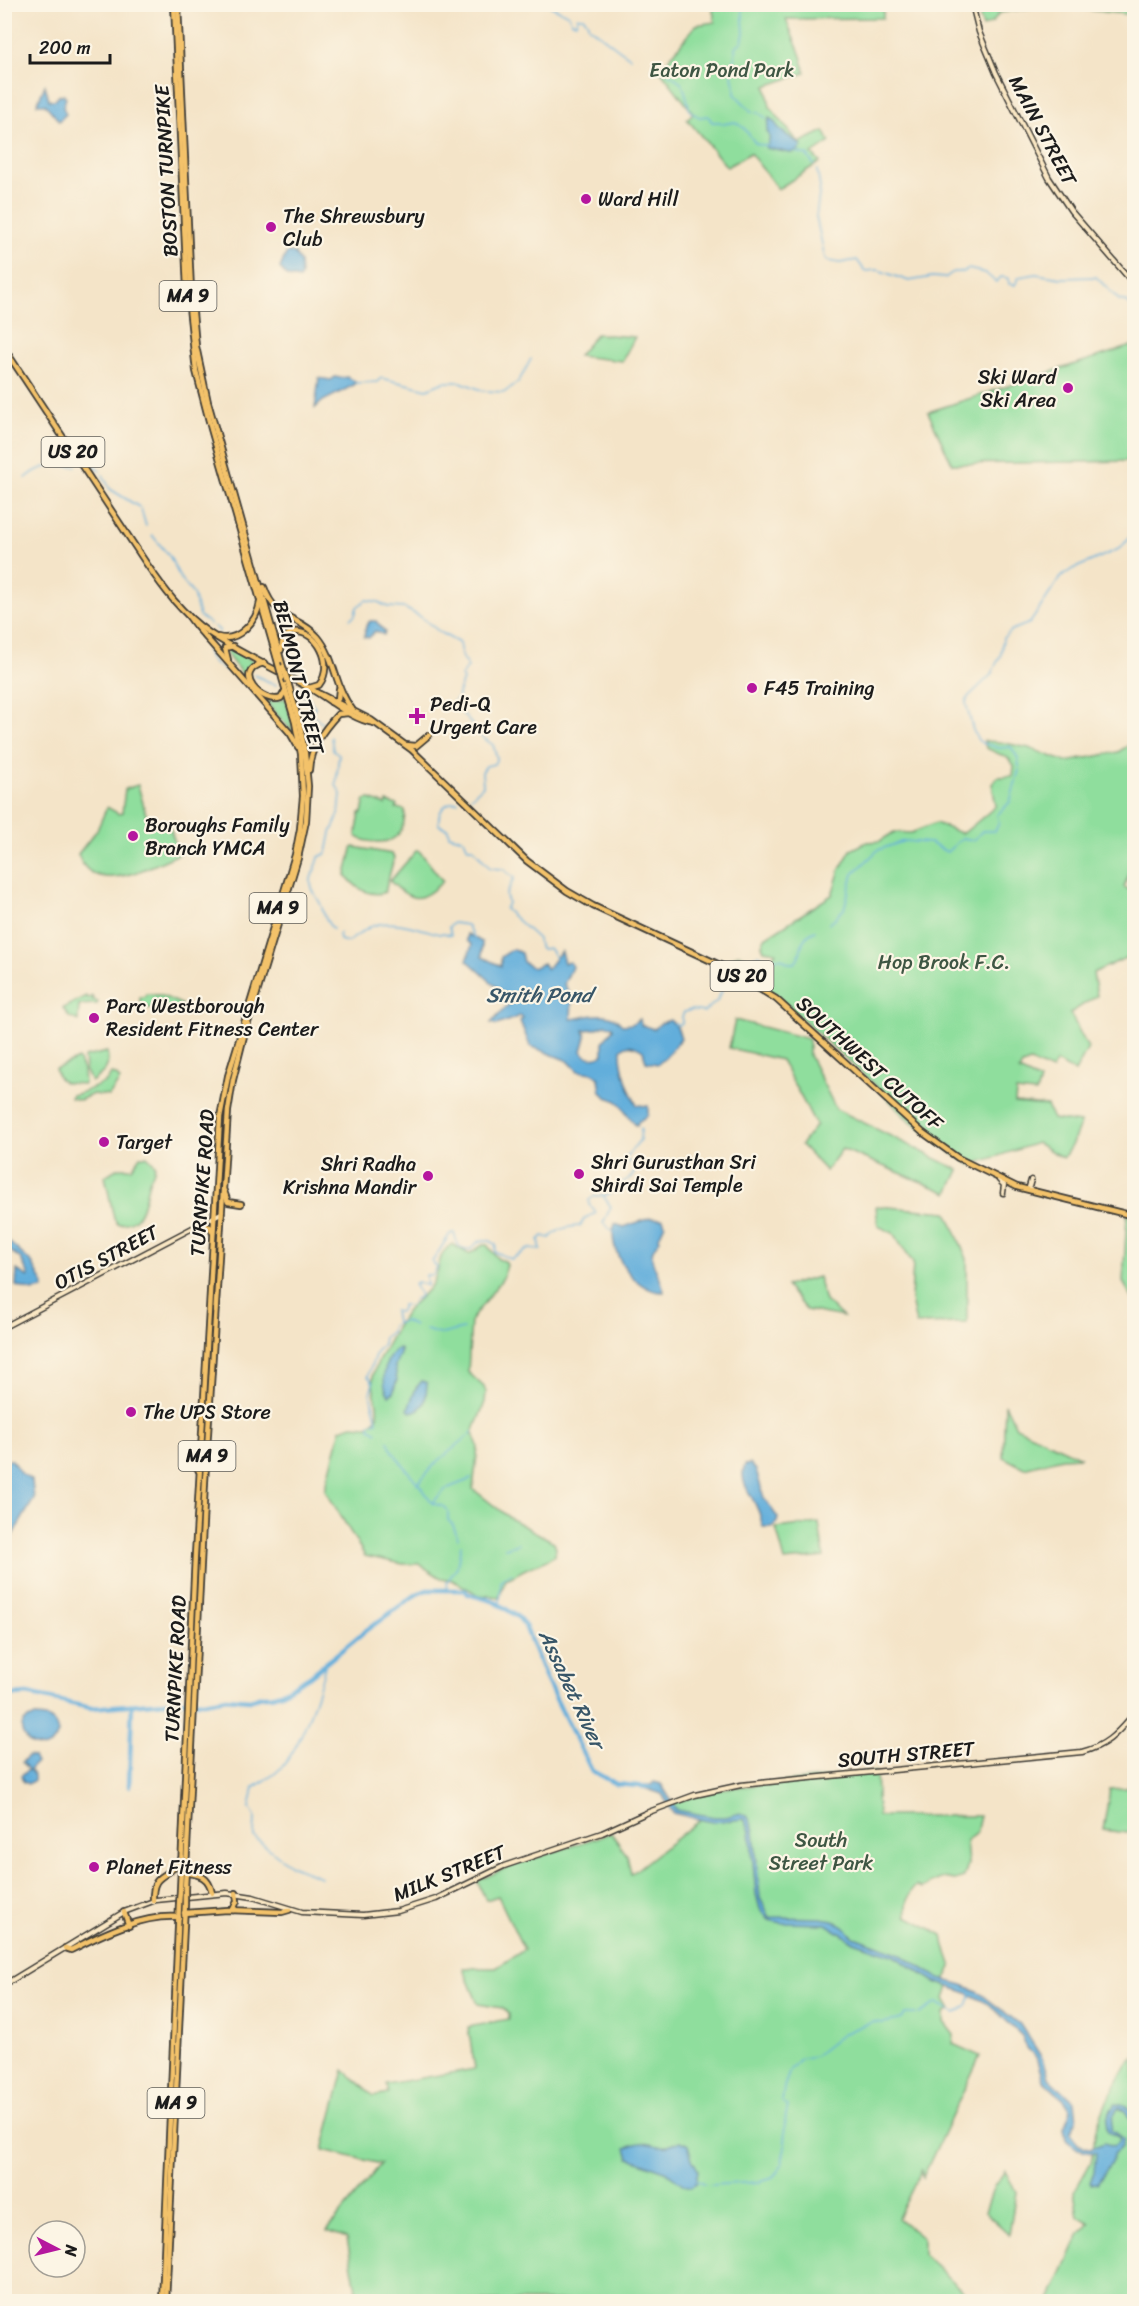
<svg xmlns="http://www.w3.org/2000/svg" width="1139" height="2306" viewBox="0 0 1139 2306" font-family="Sriracha,sans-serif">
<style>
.green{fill:#8fde9d;stroke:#567d5c;stroke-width:1.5}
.water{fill:#62aedb;stroke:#3f657c;stroke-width:1.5;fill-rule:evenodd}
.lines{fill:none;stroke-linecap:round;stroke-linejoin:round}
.stream{stroke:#62aedb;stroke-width:1.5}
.river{stroke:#62aedb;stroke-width:4.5}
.secondary-casing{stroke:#3c3a36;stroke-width:7}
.primary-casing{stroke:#3c3a36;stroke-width:8}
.trunk-casing{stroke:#3c3a36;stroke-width:8}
.secondary{stroke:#fae7c3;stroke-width:4}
.primary{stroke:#f3c26a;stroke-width:4.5}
.trunk{stroke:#f3c26a;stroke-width:4.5}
.trunk-bridge-casing{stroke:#3c3a36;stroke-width:8;stroke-linecap:butt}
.trunk-bridge{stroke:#f3c26a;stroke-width:4.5}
.poi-dot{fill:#b5179e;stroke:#fcf5e5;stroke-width:2}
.labels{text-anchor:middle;stroke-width:4.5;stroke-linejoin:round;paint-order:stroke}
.shield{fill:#fcf5e5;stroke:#5f5d58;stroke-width:1.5}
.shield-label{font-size:18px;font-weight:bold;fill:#1c1c1c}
.park-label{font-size:20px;fill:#3e5643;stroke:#fcf5e5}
.street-label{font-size:20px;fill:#1c1c1c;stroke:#fcf5e5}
.poi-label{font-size:20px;fill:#1c1c1c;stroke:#fcf5e5;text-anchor:start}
.water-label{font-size:21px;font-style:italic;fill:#385668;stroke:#fcf5e5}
</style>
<rect width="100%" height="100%" fill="#fcf5e5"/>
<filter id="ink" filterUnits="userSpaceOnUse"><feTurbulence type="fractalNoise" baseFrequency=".0167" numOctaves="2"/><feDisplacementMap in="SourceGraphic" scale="12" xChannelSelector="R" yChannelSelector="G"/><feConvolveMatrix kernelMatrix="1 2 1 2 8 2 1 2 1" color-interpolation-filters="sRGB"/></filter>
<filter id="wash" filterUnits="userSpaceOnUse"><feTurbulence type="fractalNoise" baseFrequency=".008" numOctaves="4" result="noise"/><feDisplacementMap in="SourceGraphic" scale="24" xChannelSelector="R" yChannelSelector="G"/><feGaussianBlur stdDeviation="1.35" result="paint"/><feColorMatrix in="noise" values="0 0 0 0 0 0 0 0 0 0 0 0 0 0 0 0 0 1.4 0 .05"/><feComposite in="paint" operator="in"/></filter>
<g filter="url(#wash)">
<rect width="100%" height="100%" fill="#f4e4c8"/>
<g class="green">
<path d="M712,5h193h-21l-1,13 -97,1c6,19 17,34 19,54l-39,13 4,21 29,36 25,-12 6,11 -18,12 8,8 -42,27 -28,-36 -23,14 -40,-48 6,-6 -33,-43 36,-45 19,-3z"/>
<path d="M976,5h158v10l-81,-9h-12l-42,7 -6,9 -10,5z"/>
<path d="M596,334l39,3 -13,24 -44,-5z"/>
<path d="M1134,345v116l-182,3 -24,-52z"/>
<path d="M230,648l27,15 -8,6 -2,7c7,12 12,22 26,26l13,-4 8,35c-24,-25 -46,-51 -67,-78v-5z"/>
<path d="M984,741l16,1 29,6 37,14 52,-10 16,-10v115h-1l-2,10 -7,20 10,5v62l-41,19 4,23 -27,17 18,35 -13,24 -19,-10 -4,8 -22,-8 -8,3 -3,6 21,10 -4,12 -20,-2 -1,12 32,3 6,13 28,4 -10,23 -8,12 -26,-15 -66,22 -17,-10 -51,-40 -27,-29 -89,-81 -63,-41 14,-10 29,12 9,-14 -12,-2 -2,-5 3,-7 67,-43 8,-26 11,-19 16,-8 13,-1 14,-9 17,1 25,-10 24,10 5,-1 31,-26 -4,-22 6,-7 15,-1 1,-11 -6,-7 -22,-10z"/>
<path d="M138,785l9,33h3l3,7 9,-4 6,1 11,32c-30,13 -86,45 -101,0l19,-24 10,-23 12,7 3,-1 3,-24z"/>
<path d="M370,799l16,6 1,-3 10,3 -1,3 9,2c0,19 -6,32 -26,32 -8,0 -17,-1 -23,-6l4,-23h2l3,-13z"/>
<path d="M354,847l38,7 2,4 -9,34c-14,6 -30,-4 -39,-17l6,-26z"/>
<path d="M416,851h3c10,11 16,21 24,30 -22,22 -31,22 -53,0z"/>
<path d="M146,994l14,1 21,9 1,6 -10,4 -27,-7 -5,-5v-5h4z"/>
<path d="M86,996l2,3 4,-3 1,4 5,1 -1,3 -18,1 -1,16 -9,-4 -6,-9z"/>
<path d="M735,1020l74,19v16l27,54 123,61 -11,23 -106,-44 -16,22 -25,-26 15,-20 -35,-65 -52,-12z"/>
<path d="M107,1052c4,17 -4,21 -16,30l-6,-13 -1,-12z"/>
<path d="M78,1059l5,11 1,14c-15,-2 -23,4 -29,-15z"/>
<path d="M111,1074l5,1 4,5 -11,16 -16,-2 -13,6 -10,-2 1,-3c6,0 30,-10 36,-14z"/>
<path d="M140,1156h7l8,8c0,8 -4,11 -6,18 -6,18 -4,43 -31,42l-4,-5 -9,-43 13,-8h14z"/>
<path d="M876,1206l71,6 20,47v64l-51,1 -5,-24 2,-37 -20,-30 -15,-7z"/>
<path d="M1127,1215l7,1v85l-11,-19z"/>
<path d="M452,1244l17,10 14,-9h4l11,14 7,2 2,4 -4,13 -32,42 -3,52 16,15 2,5 -1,10 -12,31 5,13 -5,43 38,30 43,23 2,6 -1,7c-9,7 -17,8 -27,13 -8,3 -13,8 -22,11l-7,18 -20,-2 -27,-15 -11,-2 -22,-14h-16l-38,-8 -40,-66 16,-61 11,-4 16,1 9,-8c3,-15 -6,-28 -4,-42 1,-10 27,-56 34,-65 8,-10 19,-17 25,-27 10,-16 3,-28 20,-40z"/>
<path d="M818,1277l7,24 18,16 -37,-7 -20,-24z"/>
<path d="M1005,1404l11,23 65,30 -19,1 -38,10 -21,-11z"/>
<path d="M819,1523l5,34 -39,4 -9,-33z"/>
<path d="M876,1772l2,44h102l-4,17 -10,8 2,23 -4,13 -9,3 -13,-2 -20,10 -6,-2c-8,6 -10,21 -9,30l36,19 2,12 7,20 -9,18 6,2 -4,12 6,10 -7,4v9l10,13 -1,9 27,12 -58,123v-10l-24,49 25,20v16l50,47h-615l-11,-63 -20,-7 54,-67 -58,-14 21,-80 30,26 14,-3 -2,-9 89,-15 -7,-42 41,-8v-5l-7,-6 -24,-4 -15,-36h33l28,-18 -26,-54 -12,4 -9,-19 31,-14 103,-34 16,22 4,19 71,-56 -27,-7 -6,-7 49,-15z"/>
<path d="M1134,1784v45l-6,4 -25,-3 7,-41 16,-1z"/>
<path d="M1134,2058v243l-85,1 30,-67 11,-12 -12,-7 -4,-24 17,-30 5,-33 11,-28 20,-36z"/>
<path d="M1005,2171l11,21 -7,42 -24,-22 9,-26z"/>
</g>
<g class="water">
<path d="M45,85l4,15h6l4,-5h5l2,3 -3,9 3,7 -7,7 -14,-17h-8z"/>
<path d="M769,118c6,3 6,5 10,10 6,8 16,11 23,18l-5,6 -7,1 -24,-5c4,-6 5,-11 1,-17z"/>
<path d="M289,252l5,1 6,9 1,14 -2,3 -11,-2 -8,-9 6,-14z"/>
<path d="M335,377l6,1 6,-1 8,4 -1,4 -31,16 -8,7 4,-30 12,2z"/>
<path d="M370,621h6l9,11 -1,3 -9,-4 -6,7 -5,-1 2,-11z"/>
<path d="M467,934l15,8v15l19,9v-9l12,-8 8,4 2,9 10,6 10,-5 4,6 14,-18 3,12 6,-1 2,5 -8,17 8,13 -1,22c17,-2 39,-11 51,6l10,-1 8,-5 1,6 13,4 7,-6 9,-3 7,7 4,11 -15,19 -8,7 -12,-2 -3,-11c-7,-5 -16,-9 -22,-1 -1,16 8,41 16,55l11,1v9l-10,7 -1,4c-14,-11 -10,-24 -31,-29l-5,-5 -2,-14 -6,-5 -15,-2 -10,-10 -38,-15 -10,-25 3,-3 -3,-2 -23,9 -6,-2 21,-22 -45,-41 5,-15 -5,-4zM605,1025l7,1 1,3 -10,13v12c-6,5 -17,5 -21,-3l4,-14 -2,-7 11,-1z"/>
<path d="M650,1218l13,1 2,5 -6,13 1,3c-19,18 1,31 4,52 -28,2 -59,-43 -49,-68l9,3z"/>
<path d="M9,1242l23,21 12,22 -1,4 -11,2 -16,-5 1,-16 11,7 1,-1 -8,-17 -12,-9z"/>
<path d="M399,1348l2,3 -6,15 2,14 -4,13 -4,2c-10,-12 -4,-42 10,-47z"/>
<path d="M422,1381l5,2c-1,14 0,27 -17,29l-2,-3 8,-21z"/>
<path d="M9,1460h3l8,12 12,9 2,18 -29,49v-80l1,-7z"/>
<path d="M750,1464l6,6 8,28 14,20 -1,4 -5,5h-9c-2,-6 -3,-14 -6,-19 -6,-15 -19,-26 -12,-43z"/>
<path d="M34,1717c13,0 22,2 24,16 -12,37 -58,-8 -24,-16z"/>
<path d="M28,1756l5,1 3,6 -7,7 5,5v5l-6,4 -5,-2 -2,-6 7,-6 -6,-8z"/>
<path d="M654,1782l7,2 16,26 37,7h12l14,-4 8,4 6,13 6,68 10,19 51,1 12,2 11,7 10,10 44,16 42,26 23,6 14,6 44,34 21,33 6,19 27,25 2,17 -7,14 9,12 11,3 15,-5 8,3 6,-4 1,-4 -12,-6c-4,-9 1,-21 7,-28 9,1 14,3 19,10v11l-9,-14 -7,-3 -5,9 -2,13 13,9 -2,8 -8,6 -4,12 -13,18 -6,1 -1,-2 4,-9 2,-20 -18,-4 -12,-9 -2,-12 7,-18 -6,-9 -22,-21 -7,-23 -9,-9 -5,-12 -33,-32 -22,-11 -32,-11 -41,-26 -40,-14 -28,-18 -44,-1 -13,-3 -9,-11 -4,-15 -6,-63 -6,-12 -32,3 -39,-9 -11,-19 -18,-6v-3h7z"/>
<path d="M681,2141l7,4 4,14 6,11 -2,13 -4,4 -8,-2 -19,-14 -36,-13 -3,-10c20,-11 26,0 41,-2 4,-1 10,-4 14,-5z"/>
</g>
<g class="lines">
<g class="stream">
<path d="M551,4l-1,2 19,9 2,6 5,2 1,-6h6l4,4 2,6c14,9 26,21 41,30"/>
<path d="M742,4l2,29 -2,9 -7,5c2,9 -2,17 -3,26 0,8 4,13 3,21l17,18 7,1 7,5"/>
<path d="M652,68l10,1c5,5 10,6 16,11 8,7 9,21 12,31l9,6 9,-1 4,6h8l3,2 12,-2 9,6 12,16 12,2"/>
<path d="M796,152l11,3 7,10"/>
<path d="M817,170l3,17 -4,30 9,41 3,3 12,2 17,-3 8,11 13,-1 31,11 23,-4 13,1 8,-6h11l4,-3 17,4 11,9 5,-5 7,1 1,6 6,1 4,-8 17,-3 25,4 35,-1 23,23 8,2 7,8"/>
<path d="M355,383l22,-1 4,-4 46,11 17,-7h17l23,9 21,1 14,-11 12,-22"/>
<path d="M85,463l9,2 6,6"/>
<path d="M103,475l7,14 29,18"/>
<path d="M26,478c15,-14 30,-13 50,-12"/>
<path d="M141,509l5,17"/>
<path d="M152,535l18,22 10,21 13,16 6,22 11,8"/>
<path d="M350,619l5,-4 2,-8 9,-7 12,2 10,5 16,1 17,9 20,16 18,10 3,15 6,9 -7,9 2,4 -5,13v5l-5,4 29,35 11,8 4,13 -3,6 -8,2 -4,6 1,14 -12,11"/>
<path d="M214,626l5,4v2"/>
<path d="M208,646c-2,15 11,21 22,26"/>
<path d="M254,675l22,10"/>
<path d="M301,695l7,3 7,9 -4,7 11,9"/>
<path d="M331,737l2,13 6,4 -3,31 5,9 -2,20 -8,19 -4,20 -8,4c-1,8 -6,14 -8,22 -1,11 6,17 10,26 4,11 3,14 12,24"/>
<path d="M1019,767l-1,-9 -7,-11 -12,1 -17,-5 -4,-3 -5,-10 -5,-19 -2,-8 2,-6 23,-22 10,-21 2,-16 9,-8 18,-7 30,-45 11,-8 50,-22 13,-17"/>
<path d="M458,802c-13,-1 -21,10 -19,23l9,4 1,6 15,4 4,9h5l17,20 13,1 11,9 -8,17 2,8 -3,6 33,30 1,8 4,2 6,-1 7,10"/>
<path d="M829,924l15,-15 9,-35 25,-24 26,-9 26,2 17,9 15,-14 12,2 8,-9h13l4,-8 -2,-8 13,-13 9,-32"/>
<path d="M339,933l1,7 7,2c8,-4 15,-11 23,-15 18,-10 52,2 69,7l4,-1 8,2 -2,-8 4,-4 14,2 8,15"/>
<path d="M724,961l16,3 19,-9 13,4 9,-1 8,5h6c11,-14 0,-22 20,-32"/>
<path d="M674,1024l6,1 2,-2v-6l2,-5 7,-2 13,2 13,-11 5,-10 -10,-10 -1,-9 4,-5"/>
<path d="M604,1197l7,10 -8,16 10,9"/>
<path d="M395,1324l10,-3 9,5"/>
<path d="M426,1330l13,4"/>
<path d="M442,1334l21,-5"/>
<path d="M377,1432l-7,-4v-5l7,-2 -7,-28 3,-10 -5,-7 8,-24 7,-8 1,-7 7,-5 1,-6 4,-3 -2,-12 5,1 3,-3v-4l9,1 3,-7 4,-1 2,-3 -6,-11 4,-2 9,4 -1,-11h7l4,-8 -5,-5 18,-28 4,-1 4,12 7,5 6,-1c7,-9 16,-13 25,-4l-1,7 16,7 18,-10 12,1 -2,-10 4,-4 7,2c9,-10 17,-11 30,-12l5,-8 11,-5 -2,-4 -5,-4v-5l6,-4 14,-1 7,-8 15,-10 7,-12 -5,-3h-7v-5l14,-17 1,-12"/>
<path d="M471,1434l1,-2"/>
<path d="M388,1441c8,22 33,41 44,62l13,4 3,4v9l5,5 5,13"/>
<path d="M417,1484l19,-21 32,-27"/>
<path d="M448,1488l23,-9"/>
<path d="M432,1503l14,-14"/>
<path d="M505,1548l14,-4"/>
<path d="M448,1589l-1,-7 10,-15 4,-22"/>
<path d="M500,1605l1,-25 11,-7"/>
<path d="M321,1877l-31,-12 -36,-28 1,-20 -5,-9 4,-21c9,-5 19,-11 26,-18 21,-21 39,-78 46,-107"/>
<path d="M919,2014l18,-11 19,10 11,-7 4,-12"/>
<path d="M783,2163c-2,-7 3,-12 2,-18 -1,-15 -1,-24 3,-39l-6,-4 2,-15 6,-17 9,-11 16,-3 28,-22 18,-8 13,-4 9,1 19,-4 3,-5h11"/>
<path d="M695,2179l10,5"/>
<path d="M710,2185l50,-3 13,-4 9,-13"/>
</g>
<g class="river">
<path d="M4,1696l23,-2 64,14 87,-7 26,1 22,-4 24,2 11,-4h10l10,-3 29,-17 55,-45 52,-37 10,-4h38l3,4 25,7 13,8 13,9 6,8 22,55 45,90 24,13 33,3"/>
<path d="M129,1786l3,-81"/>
</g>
</g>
</g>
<g filter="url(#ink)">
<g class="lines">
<g class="secondary-casing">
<g id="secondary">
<path d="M972,4l7,28 17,41 53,105 22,33 63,73"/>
<path d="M999,1180l5,5 -1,8"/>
<path d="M1031,1180l-2,7 2,3"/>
<path d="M4,1327l217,-114"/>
<path d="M4,1985l120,-73 32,-12 71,-7 26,4 49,15 61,3 35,-4 38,-12 68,-33 98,-33 44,-20 49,-18 46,-10 48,-5 293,-28c26,-7 35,-19 52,-38"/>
</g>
</g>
<g class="primary-casing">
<g id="primary">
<path d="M4,348l142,215c17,25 36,51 62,69 31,21 68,37 101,56 21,11 41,31 65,35"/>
<path d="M320,694l51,26 41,30 115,111 40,30 26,15 129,60 54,33 146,133 36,26 59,29 117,29"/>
<path d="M406,745l10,1 13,-11"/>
</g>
</g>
<g class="trunk-casing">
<g id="trunk">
<path d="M174,4l13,285 9,82 15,58 67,234"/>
<path d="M178,4l13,286 5,56 12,56 75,265"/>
<path d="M264,587c12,35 35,28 54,50 17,20 17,51 34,72"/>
<path d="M187,614l8,11 95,108 8,14"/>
<path d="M218,637c20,6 39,-16 42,-35"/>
<path d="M281,650l2,-12 9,-6c26,-3 43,33 27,53l-10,3"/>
<path d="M228,660l-3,-12 8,-2"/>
<path d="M264,663c-34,9 -1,42 17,35l4,-7"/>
<path d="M331,702l7,-3 1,-10"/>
<path d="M309,770c1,-22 14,-40 29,-56l11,-1"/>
<path d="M224,1191l4,11 13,2"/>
<path d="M201,1225l9,2 3,6"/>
<path d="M186,1454l7,6 6,11"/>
<path d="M186,1873c14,1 23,4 26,20"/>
<path d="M185,1889l20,-407 23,-371 5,-31 11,-44 54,-178 8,-37 2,-35 -3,-32 -5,-29 -12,-43"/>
<path d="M180,1890l15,-335 25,-438 8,-41 67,-221 5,-26 3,-33 -2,-42 -6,-32 -13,-44"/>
<path d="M153,1900c-1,-29 15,-20 26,-39"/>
<path d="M233,1910l4,-9 -1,-8"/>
<path d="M124,1912l5,14"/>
<path d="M184,1913l44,-3 54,2 7,-2"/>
<path d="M65,1948l6,2c31,-16 72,-36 108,-33"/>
<path d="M162,2302l17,-398"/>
<path d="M166,2302l19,-398"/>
</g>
</g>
<use href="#secondary" class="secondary"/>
<use href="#primary" class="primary"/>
<use href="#trunk" class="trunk"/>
<g class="trunk-bridge-casing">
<g id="trunk-bridge">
<path d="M278,663l4,15"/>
<path d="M283,667l5,15"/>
<path d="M179,1904l1,-14"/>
<path d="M185,1904v-15"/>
</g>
</g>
<use href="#trunk-bridge" class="trunk-bridge"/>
</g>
</g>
<g class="poi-dot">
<circle cx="586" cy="199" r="6"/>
<circle cx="271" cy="227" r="6"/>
<circle cx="1068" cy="388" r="6"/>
<circle cx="752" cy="688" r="6"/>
<path d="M414 707h6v6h6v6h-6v6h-6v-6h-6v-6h6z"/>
<circle cx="133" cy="836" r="6"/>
<circle cx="94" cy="1018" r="6"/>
<circle cx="104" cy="1142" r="6"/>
<circle cx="579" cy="1174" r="6"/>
<circle cx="428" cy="1176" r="6"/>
<circle cx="131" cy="1412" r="6"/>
<circle cx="94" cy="1867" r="6"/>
</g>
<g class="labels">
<g class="shield">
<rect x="159.5" y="281" width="57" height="30" rx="4.5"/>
<rect x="41.5" y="437" width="63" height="30" rx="4.5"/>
<rect x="249.5" y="893" width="57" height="30" rx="4.5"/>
<rect x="710.5" y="961" width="63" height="30" rx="4.5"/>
<rect x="178.5" y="1441" width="57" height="30" rx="4.5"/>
<rect x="147.5" y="2088" width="57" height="30" rx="4.5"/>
</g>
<g class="shield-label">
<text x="188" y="302">MA 9</text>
<text x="73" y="458">US 20</text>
<text x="278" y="914">MA 9</text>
<text x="742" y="982">US 20</text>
<text x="207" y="1462">MA 9</text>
<text x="176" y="2109">MA 9</text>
</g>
<g class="park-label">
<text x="722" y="77">Eaton Pond Park</text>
<text x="944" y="969">Hop Brook F.C.</text>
<text x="821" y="1847">South<tspan x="821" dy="23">Street Park</tspan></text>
</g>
<g class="street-label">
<text transform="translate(1043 130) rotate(62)" y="7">MAIN STREET</text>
<text transform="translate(166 171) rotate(-93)" y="7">BOSTON TURNPIKE</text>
<text transform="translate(299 677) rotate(76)" y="7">BELMONT STREET</text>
<text transform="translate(870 1063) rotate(42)" y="7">SOUTHWEST CUTOFF</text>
<text transform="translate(202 1183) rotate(-86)" y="7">TURNPIKE ROAD</text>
<text transform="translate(106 1257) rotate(-28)" y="7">OTIS STREET</text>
<text transform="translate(175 1669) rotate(-87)" y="7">TURNPIKE ROAD</text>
<text transform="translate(906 1754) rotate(-5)" y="7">SOUTH STREET</text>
<text transform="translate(449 1873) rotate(-22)" y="7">MILK STREET</text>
</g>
<g class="poi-label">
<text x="598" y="206">Ward Hill</text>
<text x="283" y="223">The Shrewsbury<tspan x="283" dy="23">Club</tspan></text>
<text x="1056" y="384" text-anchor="end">Ski Ward<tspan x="1056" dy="23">Ski Area</tspan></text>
<text x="764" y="695">F45 Training</text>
<text x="430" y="711">Pedi-Q<tspan x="430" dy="23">Urgent Care</tspan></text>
<text x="145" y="832">Boroughs Family<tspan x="145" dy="23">Branch YMCA</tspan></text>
<text x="106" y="1013">Parc Westborough<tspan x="106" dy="23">Resident Fitness Center</tspan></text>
<text x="116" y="1149">Target</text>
<text x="591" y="1169">Shri Gurusthan Sri<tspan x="591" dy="23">Shirdi Sai Temple</tspan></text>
<text x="416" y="1171" text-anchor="end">Shri Radha<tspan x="416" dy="23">Krishna Mandir</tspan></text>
<text x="143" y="1419">The UPS Store</text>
<text x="106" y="1874">Planet Fitness</text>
</g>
<g class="water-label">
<text x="539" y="1002">Smith Pond</text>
<text transform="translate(572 1689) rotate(65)" y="7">Assabet River</text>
</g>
</g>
<rect width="1139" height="2306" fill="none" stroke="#fcf5e5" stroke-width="24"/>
<g transform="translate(57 2249) rotate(97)"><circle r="28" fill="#fcf5e5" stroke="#a29e95" stroke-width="1.5"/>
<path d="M0-4.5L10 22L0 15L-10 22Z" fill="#b5179e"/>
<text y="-9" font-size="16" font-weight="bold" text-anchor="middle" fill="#1c1c1c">N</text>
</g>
<path d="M30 54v9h80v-9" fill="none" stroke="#1c1c1c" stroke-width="3"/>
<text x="39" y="54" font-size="18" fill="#1c1c1c" stroke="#fcf5e5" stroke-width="4.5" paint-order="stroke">200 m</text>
</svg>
